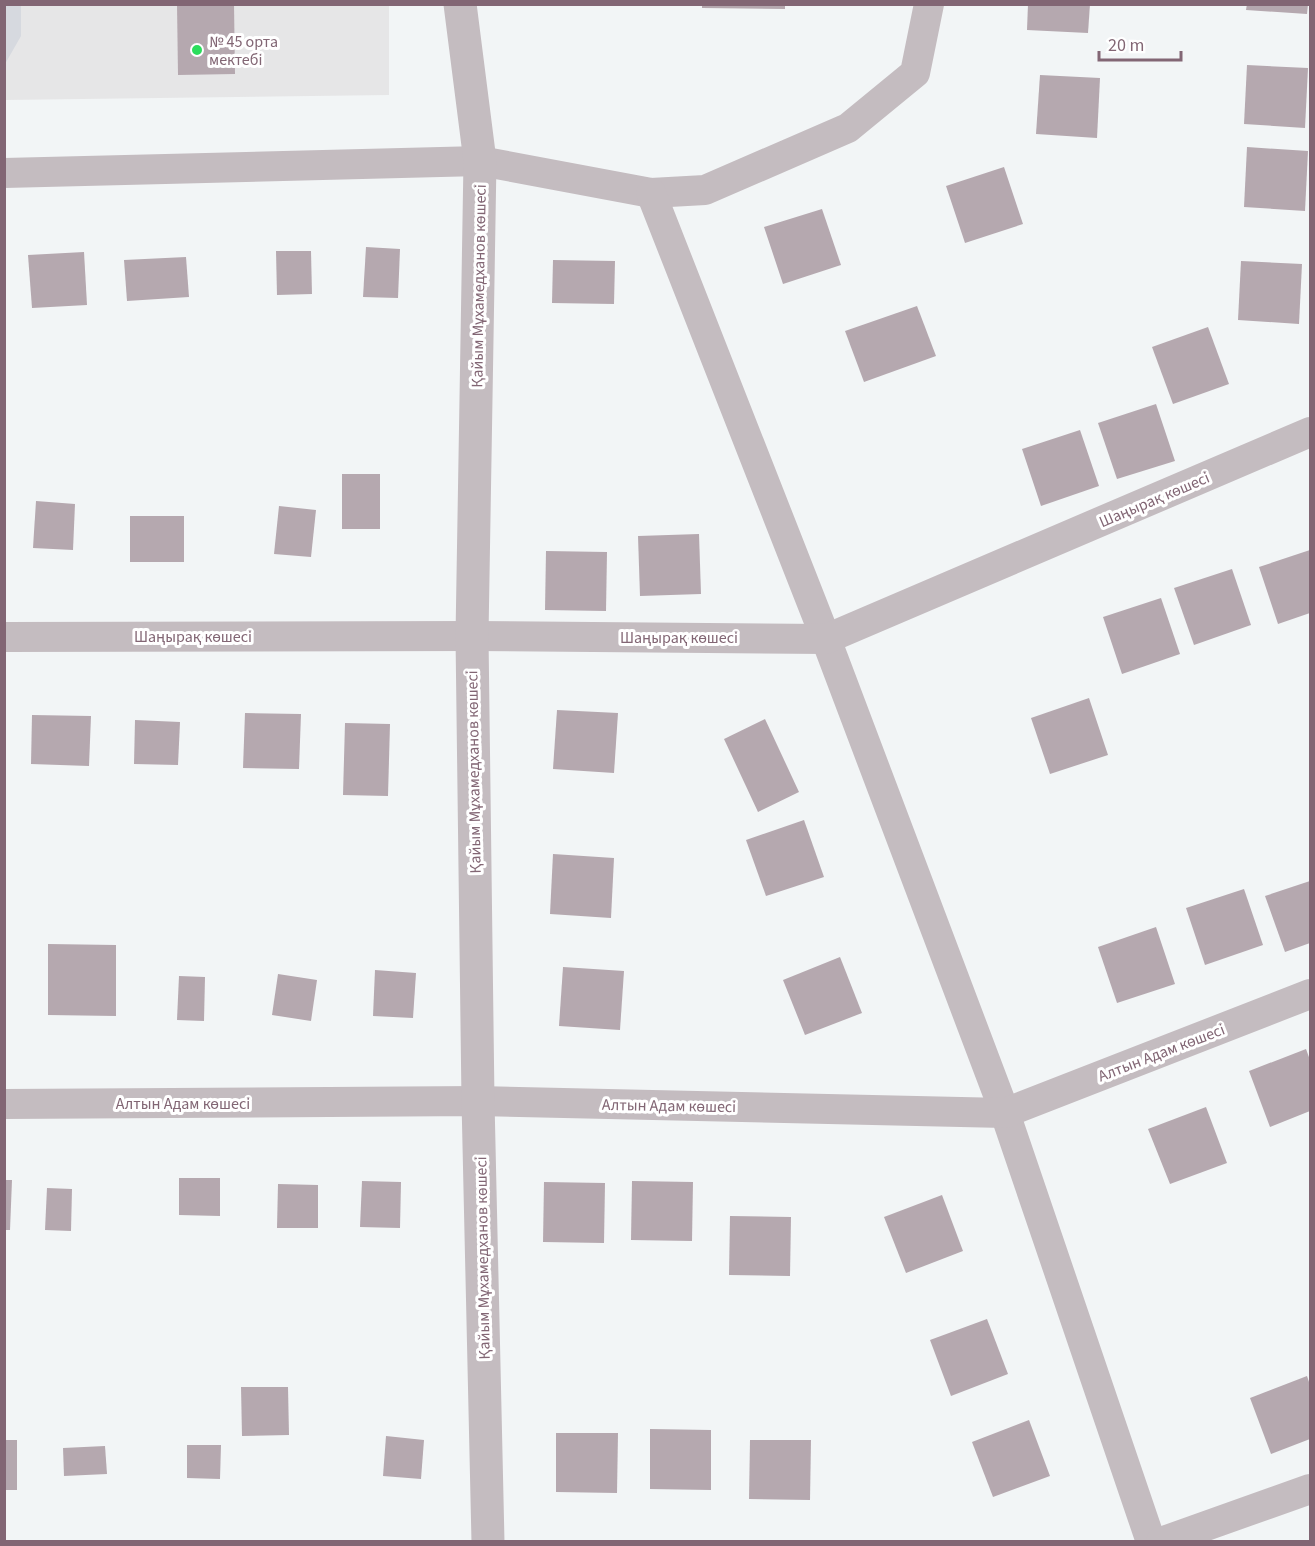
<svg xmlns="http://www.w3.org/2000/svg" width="1315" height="1546" viewBox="0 0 1315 1546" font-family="'Source Sans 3',sans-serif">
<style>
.built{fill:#e6e6e7}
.grass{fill:#d6d9df}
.building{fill:#b5a8af}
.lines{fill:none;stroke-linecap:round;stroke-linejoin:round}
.minor{stroke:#c4bcc0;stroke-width:30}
.tertiary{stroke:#c4bcc0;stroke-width:33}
.poi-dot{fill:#2bdd5c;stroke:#fff;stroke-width:2}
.labels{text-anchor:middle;stroke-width:6;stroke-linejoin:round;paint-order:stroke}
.poi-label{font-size:16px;fill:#826674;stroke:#fff;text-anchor:start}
.street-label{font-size:16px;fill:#826674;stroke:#fff}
</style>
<rect width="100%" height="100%" fill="#f2f5f6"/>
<path class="built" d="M4,5h385v90l-384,5z"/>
<path class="grass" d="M5,4l16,1v31l-16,28z"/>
<g class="building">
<path d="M177,4h57l1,70 -57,1z"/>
<path d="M702,4h83v5l-83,-1z"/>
<path d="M1028,4h62l-2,29 -61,-3z"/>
<path d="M1247,4h61l-1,10 -61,-4z"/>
<path d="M1247,65l61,3 -3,60 -61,-4z"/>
<path d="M1040,75l60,3 -3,60 -61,-4z"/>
<path d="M1247,147l61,4 -3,60 -61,-4z"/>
<path d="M1004,167l19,57 -58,19 -19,-57z"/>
<path d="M822,209l19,56 -58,19 -19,-57z"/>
<path d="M366,247l34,2 -2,49 -35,-1z"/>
<path d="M276,251h35l1,43 -35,1z"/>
<path d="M84,252l3,53 -55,3 -4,-53z"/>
<path d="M186,257l3,40 -62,4 -3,-41z"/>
<path d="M553,260l62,1 -1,43 -62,-1z"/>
<path d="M1241,261l61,3 -3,60 -61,-4z"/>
<path d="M917,306l19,50 -72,26 -19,-51z"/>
<path d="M1208,327l21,57 -56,20 -21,-57z"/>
<path d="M1156,404l19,57 -58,18 -19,-56z"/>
<path d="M1080,430l19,56 -58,20 -19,-57z"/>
<rect x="342" y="474" width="38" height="55"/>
<path d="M36,501l39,3 -2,46 -40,-2z"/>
<path d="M279,506l37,4 -5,47 -37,-3z"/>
<rect x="130" y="516" width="54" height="46"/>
<path d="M699,534l2,60 -61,2 -2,-60z"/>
<path d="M1310,550v63l-32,11 -19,-57z"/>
<path d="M546,551l61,1 -1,59 -61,-1z"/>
<path d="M1232,569l19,56 -57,20 -20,-57z"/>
<path d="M1161,598l19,56 -58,20 -19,-57z"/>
<path d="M1089,698l19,57 -58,19 -19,-56z"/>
<path d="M557,710l61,3 -4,60 -61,-4z"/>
<path d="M245,713l56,1 -2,55 -56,-1z"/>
<path d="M32,715l59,1 -2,50 -58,-2z"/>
<path d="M765,719l34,73 -41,20 -34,-73z"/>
<path d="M135,720l45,2 -2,43 -44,-1z"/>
<path d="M345,723l45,1 -2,72 -45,-1z"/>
<path d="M804,820l20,57 -58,19 -20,-56z"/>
<path d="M553,854l61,4 -3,60 -61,-4z"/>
<path d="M1310,881v62l-25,9 -20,-56z"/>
<path d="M1244,889l19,56 -58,20 -19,-57z"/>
<path d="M1156,927l19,57 -58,19 -19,-56z"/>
<path d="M48,944l68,1v71l-68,-1z"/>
<path d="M840,957l22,56 -57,22 -22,-55z"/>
<path d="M563,967l61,4 -4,59 -61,-4z"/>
<path d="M375,970l41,3 -3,45 -40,-2z"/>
<path d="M278,974l39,6 -6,41 -39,-6z"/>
<path d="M179,976l26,1 -1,44 -27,-1z"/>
<path d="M1306,1049l4,11v51l-40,16 -21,-56z"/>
<path d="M1206,1107l21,56 -57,21 -22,-55z"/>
<path d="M179,1178h41v38l-41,-1z"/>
<path d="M4,1180h8l-2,50h-6z"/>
<path d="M362,1181l39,1 -1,46 -40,-1z"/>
<path d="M632,1181l61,1 -1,59 -61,-1z"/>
<path d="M544,1182l61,1 -1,60 -61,-1z"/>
<path d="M278,1184l40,1v43h-41z"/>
<path d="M47,1188l25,1 -1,42 -26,-1z"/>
<path d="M942,1195l21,56 -57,22 -22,-56z"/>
<path d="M730,1216l61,1 -1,59 -61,-1z"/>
<path d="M987,1319l21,55 -57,22 -21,-56z"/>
<path d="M1307,1376l3,9v54l-39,15 -21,-56z"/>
<path d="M241,1387h47l1,48 -47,1z"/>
<path d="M1029,1420l21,56 -57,21 -21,-55z"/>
<path d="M650,1429l61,1v60l-61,-1z"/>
<path d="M556,1433h62l-1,60 -61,-1z"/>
<path d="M386,1436l38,4 -3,39 -38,-3z"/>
<rect x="4" y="1440" width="13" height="50"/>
<path d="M750,1440h61l-1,60 -61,-1z"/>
<path d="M187,1445h34l-1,34 -33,-1z"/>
<path d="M105,1446l2,28 -43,2 -1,-28z"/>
</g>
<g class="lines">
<g class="minor">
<path d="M4,173l476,-12 171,32 54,-3 143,-62 67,-55 14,-69"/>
<path d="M651,193l175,446 179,474 146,429"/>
<path d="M4,637l468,-1 354,3 484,-207"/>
<path d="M4,1104l474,-3 527,12 305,-119"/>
<path d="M1161,1542l149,-53"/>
</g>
<path class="tertiary" d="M460,4l20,157 -8,475 6,465 10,441"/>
</g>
<circle class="poi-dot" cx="197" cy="50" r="6"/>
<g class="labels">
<g class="poi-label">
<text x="209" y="47">№ 45 орта<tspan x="209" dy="18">мектебі</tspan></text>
</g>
<g class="street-label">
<text transform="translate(478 286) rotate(-89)" y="6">Қайым Мұхамедханов көшесі</text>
<text transform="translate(1154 499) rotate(-23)" y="6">Шаңырақ көшесі</text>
<text x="193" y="642">Шаңырақ көшесі</text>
<text x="679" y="643">Шаңырақ көшесі</text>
<text transform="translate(473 772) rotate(-91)" y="6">Қайым Мұхамедханов көшесі</text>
<text transform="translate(1161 1052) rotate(-21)" y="6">Алтын Адам көшесі</text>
<text x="183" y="1109">Алтын Адам көшесі</text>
<text transform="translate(669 1105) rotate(1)" y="6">Алтын Адам көшесі</text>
<text transform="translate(482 1258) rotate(-91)" y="6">Қайым Мұхамедханов көшесі</text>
</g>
</g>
<rect width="1315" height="1546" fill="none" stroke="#826674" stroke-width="12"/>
<path d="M1099 51v9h82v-9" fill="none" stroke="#826674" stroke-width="3"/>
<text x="1108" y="51" font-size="18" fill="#826674" stroke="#ffffff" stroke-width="4.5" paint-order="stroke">20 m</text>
</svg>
